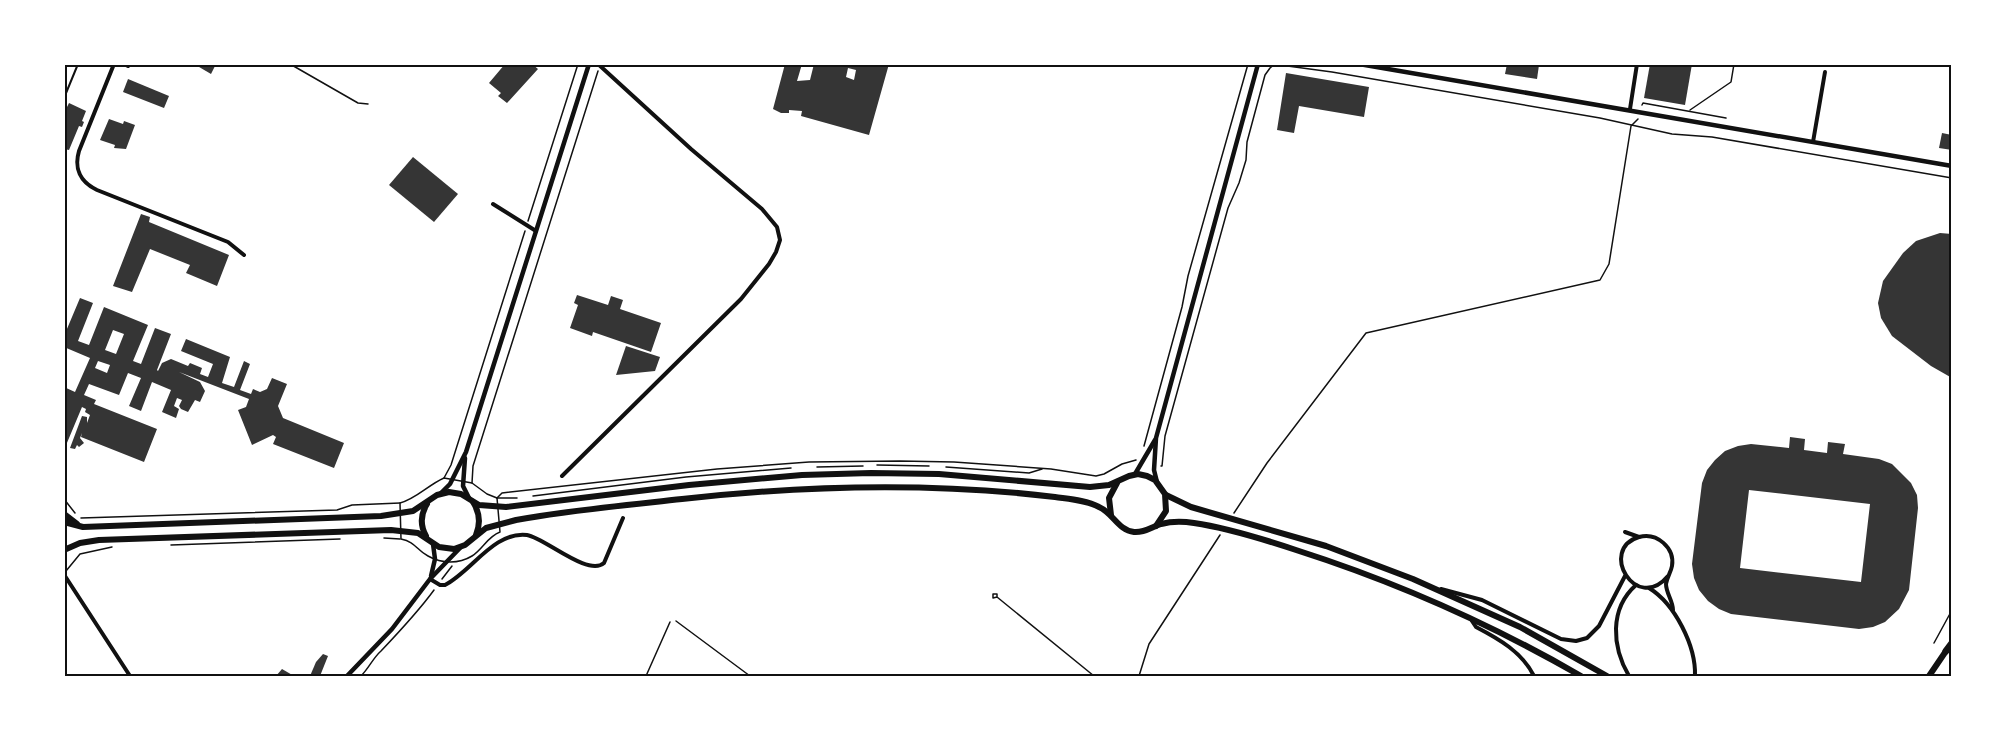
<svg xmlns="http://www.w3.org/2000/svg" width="2016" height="741" viewBox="0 0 2016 741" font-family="'Fira Sans Condensed',sans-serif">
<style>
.building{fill:#353535;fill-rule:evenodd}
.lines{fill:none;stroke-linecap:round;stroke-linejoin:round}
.path{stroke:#111;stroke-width:1.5}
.service{stroke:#111;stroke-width:2}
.minor{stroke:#111;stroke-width:4}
.tertiary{stroke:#111;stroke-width:4.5}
.primary{stroke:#111;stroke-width:6}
.trunk{stroke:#111;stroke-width:7}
.neatline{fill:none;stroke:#111;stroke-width:2}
</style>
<rect width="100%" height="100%" fill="#fff"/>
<g class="building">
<path d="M194,64h22l-5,10z"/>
<path d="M505,64h27l6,5 -31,34 -9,-7 3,-3 -12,-10z"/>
<path d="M785,64h17l-5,17 13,-1 4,-16h75l-20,71 -68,-19 1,-5 -13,-1v3h-8l-8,-4zM848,68l8,2 -2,10 -8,-3z"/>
<path d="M1507,64l32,1 -2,14 -32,-5z"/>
<path d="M1650,64h42l-7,41 -41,-7z"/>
<path d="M1286,73l83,14 -5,30 -65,-11 -5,27 -17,-3z"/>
<path d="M128,79l41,17 -5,12 -41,-16z"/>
<path d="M69,103l17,8 -4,10 2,1 -2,5 -3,-1 -10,24 -5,-1v-36z"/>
<path d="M109,119l14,5 1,-3 11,4 -9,24 -12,-1 1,-3 -15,-5z"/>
<path d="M1942,133l10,2v15l-13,-2z"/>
<path d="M413,157l45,37 -24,28 -45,-37z"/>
<path d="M141,214l9,3 -1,5 80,33 -12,31 -31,-13 4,-8 -40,-16 -18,43 -19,-6z"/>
<path d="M1940,233l12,1v144l-21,-12 -39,-30 -11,-18 -3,-15 5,-22 20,-28 13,-12z"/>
<path d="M577,295l31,10 3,-9 12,4 -3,9 41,14 -10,29 -58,-20 -1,4 -22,-8 8,-23 -4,-2z"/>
<path d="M80,298l13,5 -15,38 11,4 15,-38 44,18 -15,36 8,3 14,-36 16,6 -14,36 1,1 4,-8 9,-4 17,7 2,-3 12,5 -2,6 8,3 5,-13 -32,-13 5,-12 44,18 -8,26 12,4 10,-26 6,3 -10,26 11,4 2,-5 7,3 7,-3 5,-11 15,6 -9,22 5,12 61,25 -10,25 -61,-24 3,-7 -3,-2 -21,10 -14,-35 8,-3 3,-8 -70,-27 21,10 5,9 -5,11 -5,-2 -7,12 -7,-3 -2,-3 3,-6 -5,-2 -3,8 5,3 -3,9 -14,-6 9,-22 -19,-8 -11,29 -12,-5 12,-28 -13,-5 -9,22 -30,-11 -5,11 12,5 -2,4 63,25 -13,33 -63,-25 1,-4 -2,5 4,5 -5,4 -2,-2 -2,4 -5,-1 12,-32 5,1v6l3,-8 -5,-3 1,-3 -4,-2 -18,43v-63l11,5 15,-34 -26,-11v-11zM113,330l11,4 -8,20 -11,-4zM98,361l12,4 -3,8 -12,-5z"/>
<path d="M626,346l34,11 -5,14 -39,4z"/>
<path d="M1790,437l15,2 -1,11 23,3 1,-11 17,2 -2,10 36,5 13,5 19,19 6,12 1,13 -9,82 -10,19 -14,13 -12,5 -14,2 -128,-15 -12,-5 -11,-8 -9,-11 -5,-12 -2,-14 10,-81 5,-13 8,-10 10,-9 13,-5 13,-2 38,4zM1749,490l121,14 -9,78 -121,-14z"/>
<path d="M323,654l5,2 -8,20h-10l6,-14z"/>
<path d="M282,669l12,7h-18z"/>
</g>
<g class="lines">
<g class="path">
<path d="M290,64l68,39 10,1"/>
<path d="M1280,65l52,7 268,46 72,16 40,3 240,41"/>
<path d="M1642,105l1,-2 83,15"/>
<path d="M1690,110l41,-28 3,-18"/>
<path d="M528,221l50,-157"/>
<path d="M1144,446l38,-139 6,-31 60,-212"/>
<path d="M877,465l52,1"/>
<path d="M1161,466h1l3,-30 63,-228 11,-25 7,-23 1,-18 18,-67 5,-7 5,-4"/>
<path d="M817,467l46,-1"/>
<path d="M946,467l83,6 13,-4"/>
<path d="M444,478l7,-13 74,-234"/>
<path d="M444,478l28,5 15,11 10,4 3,34c-13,5 -17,17 -28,24 -13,8 -30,8 -44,0 -12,-6 -12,-14 -27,-17l-1,-36c16,-4 28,-18 44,-25z"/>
<path d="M472,483l1,-17 125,-395"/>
<path d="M533,496l153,-19 105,-9"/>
<path d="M497,498l5,-5 215,-24 92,-7 91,-1 54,1 97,7 45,7 8,-2 18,-10 14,-4"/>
<path d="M497,498h20"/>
<path d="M64,499l11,14"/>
<path d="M1234,513l33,-50 99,-130 234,-53 9,-16 22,-138 7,-7"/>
<path d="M81,518l256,-8 15,-5 48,-2"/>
<path d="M384,538l16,1"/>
<path d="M171,545l169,-6"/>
<path d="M66,571l14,-17 32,-7"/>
<path d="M442,579l10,-13"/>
<path d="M997,597v-3h-4v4l4,-1 97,79"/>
<path d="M676,621l74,55"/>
<path d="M64,634v5"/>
<path d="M1934,643l18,-33"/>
<path d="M361,676c8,-8 12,-18 20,-25 19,-20 37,-39 53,-61"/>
<path d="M646,676l24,-54"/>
<path d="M1139,676l10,-32 71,-109"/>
</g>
<path class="service" d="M64,98l14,-34"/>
<g class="minor">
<path d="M114,64l-35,87c-5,17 1,31 18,39l131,52 16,13"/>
<path d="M124,64l4,2"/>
<path d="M1630,109l7,-45"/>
<path d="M1813,142l12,-70"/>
<path d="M493,204l43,27"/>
<path d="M562,476l179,-177 28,-35 7,-12 4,-12 -3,-13 -15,-18 -71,-60 -93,-85"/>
<path d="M1625,532l14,5"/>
<path d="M65,576l65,100"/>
<path d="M1668,576c-32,38 -70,-27 -29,-39 18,-5 36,11 33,29 -1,6 -5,11 -6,18 0,9 7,17 7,26"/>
<path d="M430,579l10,6h5c27,-14 49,-54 82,-50 18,3 61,42 77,28l19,-45"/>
<path d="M1649,588c26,16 47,58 46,88"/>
<path d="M1441,589l41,11 79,39 15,2 11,-3 12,-12 26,-50"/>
<path d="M1472,621l4,6c23,12 46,25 58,49"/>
<path d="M1629,676c-17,-29 -20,-67 7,-91"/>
</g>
<g class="tertiary">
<path d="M1359,64l593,102"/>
<path d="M465,458l-2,28 6,12"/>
<path d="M1135,474l20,-34"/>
<path d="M1157,482l-3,-12 2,-32 102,-374"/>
<path d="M440,494l10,-10 16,-32 123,-388"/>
<path d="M431,576l4,-17 -2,-15"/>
<path d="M347,676l45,-47 38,-50 30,-31"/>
</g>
<g class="primary">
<path d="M1166,495l25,12 135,39 87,33 107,48 87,49"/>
<path d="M473,502c7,11 8,21 3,33"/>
<path d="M64,514l13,10"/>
<path d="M1111,515l-2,-17 8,-15"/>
<path d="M64,522l19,5 298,-11 32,-5 24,-16 12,-3 12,2 18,11 27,2 183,-22 113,-10 69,-2 68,1 151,13 19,-2 20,-9 9,-2 9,2 8,4 10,14 1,17 -10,15"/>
<path d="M426,536c-6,-11 -6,-21 1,-32"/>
<path d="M64,550l16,-7 19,-3 292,-10 27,3 21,14 15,2 11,-4 21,-17 30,-8c55,-10 111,-15 166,-21 125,-14 249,-17 373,-2 14,2 31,3 44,10 14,6 19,23 35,25 11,1 17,-5 27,-8 11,-3 21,-3 33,-1 34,5 69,16 102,27 100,32 195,74 285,126"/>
<path d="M1929,676l17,-25"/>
</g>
<path class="trunk" d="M1946,651l6,-8"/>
</g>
<rect width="2016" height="741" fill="none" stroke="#ffffff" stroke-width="132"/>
<rect x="66" y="66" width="1884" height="609" class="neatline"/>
</svg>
